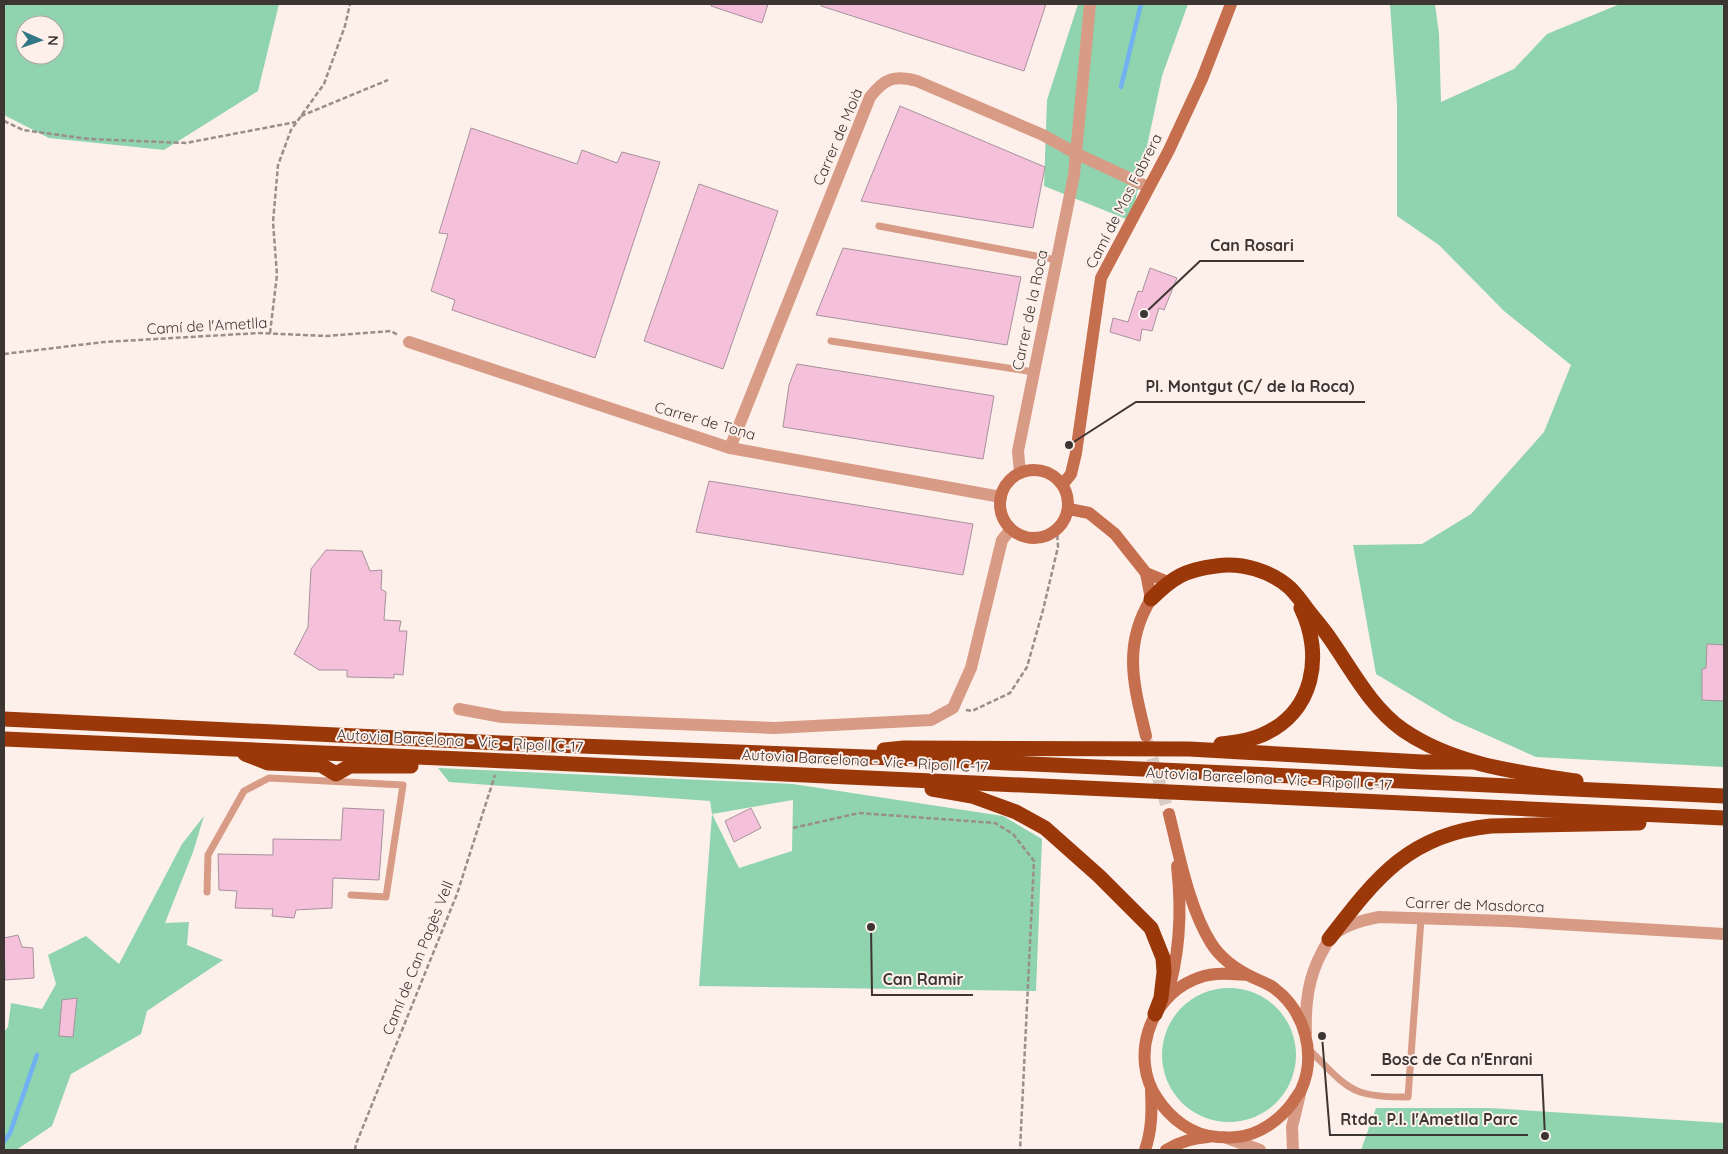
<svg xmlns="http://www.w3.org/2000/svg" width="1728" height="1154" viewBox="0 0 1728 1154" font-family="Quicksand,sans-serif">
<style>
.green{fill:#8fd3af;fill-rule:evenodd}
.lines{fill:none;stroke-linecap:round;stroke-linejoin:round}
.stream{stroke:#71b1f2;stroke-width:4.5}
.building{fill:#f5c0da;stroke:#a6929c}
.secondary-tunnel{stroke:#d7cbc6;stroke-width:12;stroke-dasharray:12 6;stroke-linecap:butt}
.path{stroke:#998e8a;stroke-width:2.5;stroke-dasharray:5 2.5;stroke-linecap:butt}
.lane{stroke:#d89c86;stroke-width:7}
.street{stroke:#d89c86;stroke-width:12}
.secondary{stroke:#c66f4f;stroke-width:12}
.highway{stroke:#9a380a;stroke-width:15}
.labels{text-anchor:middle;stroke-width:4;stroke-linejoin:round;paint-order:stroke}
.street-label{font-size:15px;fill:#3d3532;stroke:#fdf0eb}
.leader{fill:none;stroke:#3d3532;stroke-width:2}
.callout-dot{fill:#3d3532;stroke:#fdf0eb;stroke-width:2}
.callout-label{font-size:16px;text-anchor:middle;font-weight:bold;fill:#3d3532;stroke:#fdf0eb;stroke-width:4;stroke-linejoin:round;paint-order:stroke}
</style>
<rect width="100%" height="100%" fill="#fdf0eb"/>
<g class="green">
<path d="M4,4h275l-21,87 -94,59 -115,-12 -45,-23zM25,25h30v30h-30z"/>
<path d="M1078,4h110l-26,72 -31,145 -87,-35 3,-86z"/>
<path d="M1390,4h45l4,30 2,68 73,-33 33,-35 73,-30h104v763l-188,-10 -83,-37 -77,-46 -23,-129 69,-1 49,-30 73,-82 27,-67 -67,-54 -65,-66 -42,-29v-111z"/>
<path d="M438,768l355,16 210,32 39,23 -6,152 -337,-5 13,-172 -2,-13 -261,-19zM793,800l-1,51 -53,17 -27,-54z"/>
<path d="M204,816l-11,36 -28,71 24,-1 -2,23 36,15 -76,51 -6,23 -70,40 -19,52 -36,24h-12v-118l4,-5 3,-24 31,6 14,-25 -8,-29 38,-19 33,28 63,-120z"/>
<circle cx="1229" cy="1055" r="67"/>
<path d="M1376,1108h113l235,15v27h-363z"/>
</g>
<g class="lines">
<g class="stream">
<path d="M1121,87l20,-83"/>
<path d="M4,1142l6,-9 27,-78"/>
</g>
</g>
<g class="building">
<path d="M711,4h57l-6,19 -51,-17z"/>
<path d="M821,4h225l-22,67 -203,-65z"/>
<path d="M900,106l145,61 -12,61 -172,-27z"/>
<path d="M471,128l106,36 5,-14 35,13 5,-11 38,10 -65,196 -143,-48 3,-10 -24,-9 17,-57 -9,-1z"/>
<path d="M699,184l79,27 -55,158 -79,-28z"/>
<path d="M843,248l178,29 -14,68 -191,-30z"/>
<path d="M1150,268l27,10 -13,32 -5,-2 -7,23 -10,-2 -2,12 -30,-9 3,-14 15,4 10,-31 4,1z"/>
<path d="M797,364l197,32 -11,63 -200,-32 6,-42z"/>
<path d="M709,481l264,43 -10,51 -267,-43z"/>
<path d="M326,550l36,1 8,20 12,-1 -1,19 5,3 -2,28 17,1 -2,10h8l-4,44 -9,-1v4l-47,-1v-7h-28l-25,-16 14,-27 3,-58z"/>
<path d="M1707,644l17,1v56l-22,-1v-31l4,-1z"/>
<path d="M343,808l41,2 -5,70 -46,-2 -1,30 -36,2 -2,8 -22,-2 1,-7 -38,-1 2,-17 -18,-1 -1,-36 55,1v-16l68,1z"/>
<path d="M751,808l10,20 -27,14 -9,-21z"/>
<path d="M18,935l4,12 11,1 1,30 -29,2 -1,-42z"/>
<path d="M77,998l-4,39 -14,-1 3,-36z"/>
</g>
<g class="lines">
<path class="secondary-tunnel" d="M1147,741l22,73"/>
<g class="path">
<path d="M301,116l87,-36"/>
<path d="M4,121l19,9 66,9 97,4 110,-21"/>
<path d="M270,333l7,-58 -4,-53 5,-57 13,-35 33,-46 21,-58 5,-22"/>
<path d="M4,354l100,-12 155,-9 67,3 65,-5 7,4"/>
<path d="M966,710l6,1 38,-18 17,-26 16,-57 15,-63 -1,-17"/>
<path d="M793,828l66,-15 136,10 18,11 21,27 -14,289"/>
<path d="M355,1150l1,-6 101,-250 38,-119"/>
</g>
<g class="lane">
<path d="M879,226l178,34"/>
<path d="M831,341l203,31"/>
<path d="M207,892l1,-37 36,-64 25,-13 134,7 -17,112 -35,-2"/>
<path d="M1308,1049c16,14 32,36 52,43 16,5 32,5 48,5l13,-178"/>
</g>
<g class="street">
<path d="M409,342l321,106 271,49"/>
<path d="M730,448l140,-351c15,-19 24,-22 47,-16l126,54 32,18 73,34"/>
<path d="M1020,473l-2,-22 56,-276 16,-171"/>
<path d="M459,709l43,8 272,11 157,-8 22,-12 18,-40 31,-128 9,-11"/>
<path d="M1306,1033c-1,-29 2,-55 16,-81 3,-5 5,-10 8,-14 11,-12 33,-18 49,-21l129,4 216,13"/>
<path d="M1227,1138l33,12"/>
<path d="M1293,1150l-1,-23 8,-33"/>
</g>
<g class="secondary">
<circle cx="1034" cy="504" r="34"/>
<path d="M1063,484l8,-10 5,-21 25,-175 68,-128 33,-71 29,-75"/>
<path d="M1069,509l20,4 26,21 31,39 22,9"/>
<path d="M1146,736c-12,-50 -24,-90 5,-137l-5,-26"/>
<path d="M1169,814c10,40 20,94 42,129 10,16 26,27 43,35 7,3 15,6 20,10 31,23 43,67 27,102 -2,4 -6,8 -8,12 -13,18 -34,33 -56,35 -6,1 -13,0 -19,0 -26,-1 -48,-19 -61,-39 -27,-40 -8,-99 36,-118 18,-9 37,-6 55,-5"/>
<path d="M1166,999c14,-43 16,-89 11,-133"/>
<path d="M1145,1150c7,-20 7,-39 6,-60"/>
<path d="M1166,1150c13,-8 26,-12 42,-13"/>
</g>
<g class="highway">
<path d="M1151,599c22,-22 34,-29 65,-33 26,-4 55,5 74,22 6,6 12,14 17,21 6,8 13,16 19,24 24,33 43,73 77,97 51,35 114,42 173,51"/>
<path d="M4,719l497,24 444,17 779,36"/>
<path d="M4,739l481,21 1239,58"/>
<path d="M1221,744c14,-2 28,-3 41,-9 52,-22 62,-80 39,-127"/>
<path d="M884,750l20,-2 285,1 233,13h50"/>
<path d="M245,754l23,9 53,2 15,9 14,-8h61"/>
<path d="M932,789l40,7 44,16 29,16 54,48 52,52 12,30 1,14 -3,26 -6,16"/>
<path d="M1329,939c47,-61 80,-105 162,-113l148,-3"/>
</g>
</g>
<g class="labels">
<g class="street-label">
<text transform="translate(838 137) rotate(-67)" y="5">Carrer de Moià</text>
<text transform="translate(1124 201) rotate(-63)" y="5">Camí de Mas Fabrera</text>
<text transform="translate(1030 310) rotate(-78)" y="5">Carrer de la Roca</text>
<text transform="translate(207 326) rotate(-3)" y="5">Camí de l'Ametlla</text>
<text transform="translate(705 421) rotate(16)" y="5">Carrer de Tona</text>
<text transform="translate(460 741) rotate(3)" y="5">Autovia Barcelona - Vic - Ripoll C-17</text>
<text transform="translate(865 761) rotate(3)" y="5">Autovia Barcelona - Vic - Ripoll C-17</text>
<text transform="translate(1269 779) rotate(3)" y="5">Autovia Barcelona - Vic - Ripoll C-17</text>
<text transform="translate(1475 905) rotate(2)" y="5">Carrer de Masdorca</text>
<text transform="translate(418 958) rotate(-68)" y="5">Camí de Can Pagès Vell</text>
</g>
</g>
<path class="leader" d="M1144 314L1200 261H1304M1069 445L1136 402H1365M871 927L872 995H973M1545 1136L1542 1075H1371M1322 1036L1330 1135H1528"/>
<g class="callout-dot">
<circle cx="1144" cy="314" r="5"/>
<circle cx="1069" cy="445" r="5"/>
<circle cx="871" cy="927" r="5"/>
<circle cx="1545" cy="1136" r="5"/>
<circle cx="1322" cy="1036" r="5"/>
</g>
<g class="callout-label">
<text x="1252" y="251">Can Rosari</text>
<text x="1250" y="392">Pl. Montgut (C/ de la Roca)</text>
<text x="923" y="985">Can Ramir</text>
<text x="1457" y="1065">Bosc de Ca n'Enrani</text>
<text x="1429" y="1125">Rtda. P.I. l'Ametlla Parc</text>
</g>
<rect width="1728" height="1154" fill="none" stroke="#3d3532" stroke-width="10"/>
<g transform="translate(40 40) rotate(92)"><circle r="24" fill="#fdf0eb" stroke="#b0a5a1"/>
<path d="M0-4L9 19L0 12L-9 19Z" fill="#327785"/>
<text y="-8" font-size="14" font-weight="bold" text-anchor="middle" fill="#3d3532">N</text>
</g>
</svg>
